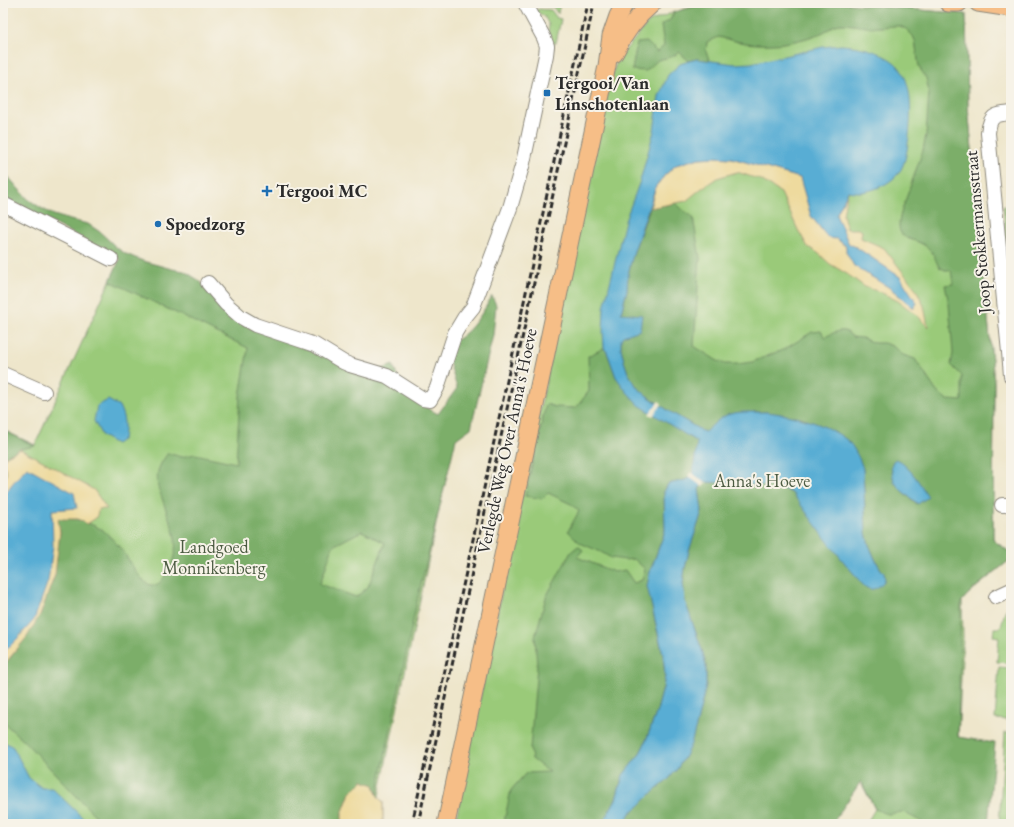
<svg xmlns="http://www.w3.org/2000/svg" width="1014" height="827" viewBox="0 0 1014 827" font-family="'EB Garamond',serif">
<style>
.green{fill:#9aca79;stroke:#627a52}
.forest{fill:#7bae69;stroke:#536c4a;fill-rule:evenodd}
.sand{fill:#eeda9e;stroke:#8c8264}
.water{fill:#58add4;stroke:#426c80}
.pier{fill:#eee6cb}
.lines{fill:none;stroke-linecap:round;stroke-linejoin:round}
.minor-casing{stroke:#8c887b;stroke-width:16}
.major-casing{stroke:#8c887b;stroke-width:19}
.minor{stroke:#fff;stroke-width:14}
.major{stroke:#f6be87;stroke-width:17}
.rail{stroke:#2b2b2b;stroke-width:3;stroke-dasharray:6 3;stroke-linecap:butt}
.poi-dot{fill:#1f6fb2;stroke:#f7f3e8;stroke-width:1.5}
.labels{text-anchor:middle;stroke-width:4;stroke-linejoin:round;paint-order:stroke}
.poi-label{font-size:18px;font-weight:bold;fill:#2b2b2b;stroke:#f7f3e8;text-anchor:start}
.street-label{font-size:18px;fill:#2b2b2b;stroke:#f7f3e8}
.park-label{font-size:18px;fill:#4c5b42;stroke:#f7f3e8}
</style>
<rect width="100%" height="100%" fill="#f7f3e8"/>
<filter id="ink" filterUnits="userSpaceOnUse"><feTurbulence type="fractalNoise" baseFrequency=".025" numOctaves="2"/><feDisplacementMap in="SourceGraphic" scale="8" xChannelSelector="R" yChannelSelector="G"/><feConvolveMatrix kernelMatrix="1 2 1 2 8 2 1 2 1" color-interpolation-filters="sRGB"/></filter>
<filter id="wash" filterUnits="userSpaceOnUse"><feTurbulence type="fractalNoise" baseFrequency=".012" numOctaves="4" result="noise"/><feDisplacementMap in="SourceGraphic" scale="16" xChannelSelector="R" yChannelSelector="G"/><feGaussianBlur stdDeviation="0.9" result="paint"/><feColorMatrix in="noise" values="0 0 0 0 0 0 0 0 0 0 0 0 0 0 0 0 0 1.4 0 .05"/><feComposite in="paint" operator="in"/></filter>
<g filter="url(#wash)">
<rect width="100%" height="100%" fill="#eee6cb"/>
<g class="green">
<path d="M530,3h30l-2,10h-1l-4,-6 -15,-2 -5,2z"/>
<path d="M707,3h134l125,11 2,93 26,275 -1,158 18,13v6l-49,40 1,38 -9,187h-88l9,-15 -16,-30 -176,45h-228l52,-259 104,-488 5,-13 11,-16 22,-26 25,-10z"/>
<path d="M539,9l12,1 6,8 4,1 -5,24h-2l-2,11 -4,-21 1,-8 -5,-9 -9,-5z"/>
<path d="M1003,206l8,1v69h-2z"/>
<path d="M120,259l331,194 -78,371h-370v-394l32,15z"/>
<path d="M1011,603v60l-14,-1 2,-25 -6,-1 1,-8h4l3,-2 4,-15z"/>
<path d="M999,667l12,1v52l-16,-1z"/>
<path d="M1005,733h6v91h-12z"/>
</g>
<g class="forest">
<path d="M707,3h134l125,11 2,93 26,275 -1,158 18,13v6l-40,32 -10,11 -3,135 37,6 -7,81h-62l-23,-12 -15,2 -4,-1 -9,-4 -14,-28 -29,43h-208l6,-11 9,-7 12,-12 17,-14 9,-11 8,-13 12,-33 9,-38v-19l-3,-13 -18,-52 -2,-18 2,-15 4,-17 10,-30 3,-10 -3,-22 5,-7 25,1 43,3 12,3 8,4 92,80 -4,-5 -5,-9 -6,-14 -3,-12 -3,-64 -27,-37 -16,-7 -19,-7 -35,-6h-12l-49,20 -3,-1 -33,-20 -23,-16 -9,-8 -9,-14 -4,-11 -3,-14v-9l2,-3 10,-4 -12,-18 6,-24 1,-16 6,-23 16,-43 26,-5 7,7 10,7 7,41 -6,88 22,14 9,4h13l14,-2 33,-13 27,-17 9,-1 4,6c10,-5 20,-11 27,0l10,1 12,5h10l8,3 6,4 5,5 12,4 22,33 11,8 14,1v-25l-11,-11 2,-12 -4,-49 -4,-19 8,-1 -2,-14h-6l-6,-3c-3,-5 -4,-12 -9,-17 -14,-16 -38,-4 -29,-37l22,-63 3,-15 3,-43 -3,-14 -7,-11 -4,-26 -2,-5 -7,-7 -6,-3h-3c-9,0 -19,2 -28,1 -10,0 -24,-5 -34,-2 -2,1 -5,4 -8,5 -3,2 -7,4 -11,5 -34,12 -63,12 -97,2l-12,5 -1,10 4,9 -13,-2 -8,2 -10,-9 -5,4 -16,4 -12,11 -14,-1 5,-27 10,-1 10,10 7,-6 -3,-21 9,-5 4,-8zM898,460l12,11 11,15 -4,18 -15,-13 -8,-9z"/>
<path d="M3,172l3,2 11,13 11,12 13,9 13,7 16,5 18,4 12,8 17,16 9,6 17,7 29,8 12,2 16,10 12,16 81,46 78,30 22,-8 12,31 33,18 19,-26 -13,-43c4,-1 8,-3 12,-5 16,-9 27,-28 36,-44l4,9 -3,30 -22,93 -15,11 -38,158 -41,198 -3,-10 -11,-4 -13,12 -8,21v10h-239l-77,-81 -23,-21v-56l8,-9 30,-44 9,-25 5,-13 5,-43 -2,-14c6,1 15,0 21,2 6,2 20,7 25,11 6,5 12,12 17,18 8,9 19,34 30,36 8,1 10,-4 14,-9 20,-32 7,-46 -3,-78 -1,-3 -3,-7 -4,-11 -3,-15 2,-23 10,-34l13,4 14,-3 41,9 4,-67 8,-48 -138,-67 10,-22 -117,-62zM362,531l23,12 -17,44 -12,10 -36,-13 13,-38z"/>
<path d="M604,348l3,4 9,25 82,65 -5,31 -4,5 -4,2 -17,4 -4,7 1,40 -15,41 2,35 7,32 4,15 2,22 -2,12 -6,23 -12,32 -6,12 -16,20 -7,24 -14,25h-98l1,-7 6,-27 15,-17 23,-1 -17,-13 -2,-10 7,-83 -2,-29 11,-40 25,-45 7,-6 5,4 -6,7 37,15 11,-2 9,13 8,-3 3,-11 -11,-10 -9,1 -14,-2 -10,-6 -21,-9 -12,-12 11,-20 -8,-7 -23,-11 -6,6 -17,-3 21,-92 9,3 21,1 13,-17 -1,-35z"/>
<path d="M3,430l32,16 -15,3 -15,8 -2,5z"/>
</g>
<g class="sand">
<path d="M715,157l17,1 69,20 10,38 35,31 8,19 36,22 24,20 -14,-31 -44,-30 -7,-3 -13,-29 12,-24 -3,12 -2,12 4,14h11l4,2 -1,7 23,10 32,41 8,17 4,21 -11,-12 -19,-14 -18,-9 -15,-5 -18,-13 -17,-10 -12,-11 -10,-6 -10,-17 -17,-37 -20,-13 -24,-8 -20,6 -15,10 -16,13 -36,7 6,-22 9,-11 11,-10 23,-7z"/>
<path d="M20,449l21,11 53,30 13,19h-8l-3,9 -9,6 -9,-5h-20l2,13 -5,43 -5,13 -9,25 -14,24 -24,29v-187l4,-6 -4,-10 2,-6z"/>
<path d="M363,781l11,4 3,10 6,7v22h-41v-10l8,-21z"/>
</g>
<g class="water">
<path d="M841,45c14,1 27,3 39,9 8,4 16,8 21,16 12,18 10,46 8,66 -2,14 -3,32 -15,42 -9,8 -22,13 -33,14 -4,0 -9,0 -13,-1l-12,24 13,29 7,3 44,30 17,26 -3,5 -24,-20 -36,-22 -8,-14v-6l-9,-7 -9,-1 -17,-22 -11,-38 -68,-20 -17,-1 -16,1 -23,7 -11,10 -9,11 -22,65 -6,23 -1,16 -6,23 21,2 -2,15 -17,6 -2,3v9l3,13 4,12 9,14 9,8 23,16 33,20 3,1c7,-6 14,-14 22,-17 8,-3 16,-3 24,-3 5,0 11,0 16,0 26,3 59,11 80,28 6,5 14,21 16,29l3,64 3,12 6,14 5,9 4,5 1,7c-4,5 -10,12 -18,8 -4,-2 -9,-9 -12,-13 -23,-26 -42,-54 -63,-82l-8,-4 -12,-3 -43,-3 -25,-1 -5,7 3,22 -3,10 -10,30 -4,17 -2,15 2,18 18,52 3,13v19l-9,38 -6,21 -6,12 -8,13 -9,11 -17,14 -12,12 -9,7 -6,11h-22l14,-25 7,-24 16,-20 6,-12 12,-32 6,-23 2,-12 -2,-22 -16,-68 3,-14 15,-41 -1,-39 4,-8 17,-4 4,-2 4,-5 4,-31 -58,-37 -13,-14 -10,-14 -9,-25 -3,-4 -1,-16 1,-24 5,-21 16,-66 15,-40 14,-50 5,-35 9,-21 12,-11 9,-3 8,-2 38,5 16,-1 29,-6 43,-10z"/>
<path d="M108,400l11,6c6,13 6,18 4,33l-7,5 -14,-8 -8,-15 3,-15z"/>
<path d="M896,459c14,8 24,24 32,38l-10,7 -16,-13 -8,-9 -3,-16 2,-5z"/>
<path d="M27,467l47,26 3,15 -25,2 1,36 -5,35 -14,39 -18,20 -13,13v-156l9,-13z"/>
<path d="M3,741l10,6 16,31 13,10h10l37,36h-86z"/>
</g>
<g class="pier">
<path d="M659,401l3,3 -9,12 -4,-2z"/>
<path d="M691,472l16,12h-2l-2,3 -15,-11z"/>
</g>
</g>
<g filter="url(#ink)">
<g class="lines">
<g class="minor-casing">
<g id="minor">
<path d="M3,204l108,55"/>
<path d="M208,283l18,21 15,13 14,8 60,20 28,17 7,3 37,11 36,23 7,1 7,-12 18,-55 9,-15 9,-11 37,-99 13,-45 23,-108 1,-9 -3,-8 -19,-35"/>
<path d="M1010,363l-22,-230c2,-18 6,-18 23,-20"/>
<path d="M1011,363h-1l1,13"/>
<path d="M3,374l41,18"/>
<path d="M1002,505h9"/>
<path d="M996,597l15,-7"/>
</g>
</g>
<g class="major-casing">
<g id="major">
<path d="M948,3h11"/>
<path d="M978,3l33,5"/>
<path d="M614,54c10,-21 21,-36 39,-51"/>
<path d="M446,824l161,-758 4,-30 7,-20 7,-13"/>
</g>
</g>
<use href="#minor" class="minor"/>
<use href="#major" class="major"/>
<g class="rail">
<path d="M412,824l176,-821"/>
<path d="M418,824l176,-821"/>
</g>
</g>
</g>
<g class="poi-dot">
<rect x="543" y="89" width="8" height="8" rx="2"/>
<path d="M265 185h4v4h4v4h-4v4h-4v-4h-4v-4h4z"/>
<circle cx="158" cy="224" r="4"/>
</g>
<g class="labels">
<g class="poi-label">
<text x="555" y="89">Tergooi/Van<tspan x="555" dy="21">Linschotenlaan</tspan></text>
<text x="276" y="197">Tergooi MC</text>
<text x="166" y="230">Spoedzorg</text>
</g>
<g class="street-label">
<text transform="translate(978 232) rotate(-95)" y="6">Joop Stokkermansstraat</text>
<text transform="translate(507 441) rotate(-78)" y="6">Verlegde Weg Over Anna's Hoeve</text>
</g>
<g class="park-label">
<text x="762" y="487">Anna's Hoeve</text>
<text x="214" y="553">Landgoed<tspan x="214" dy="21">Monnikenberg</tspan></text>
</g>
</g>
<rect width="1014" height="827" fill="none" stroke="#f7f3e8" stroke-width="16"/>
</svg>
